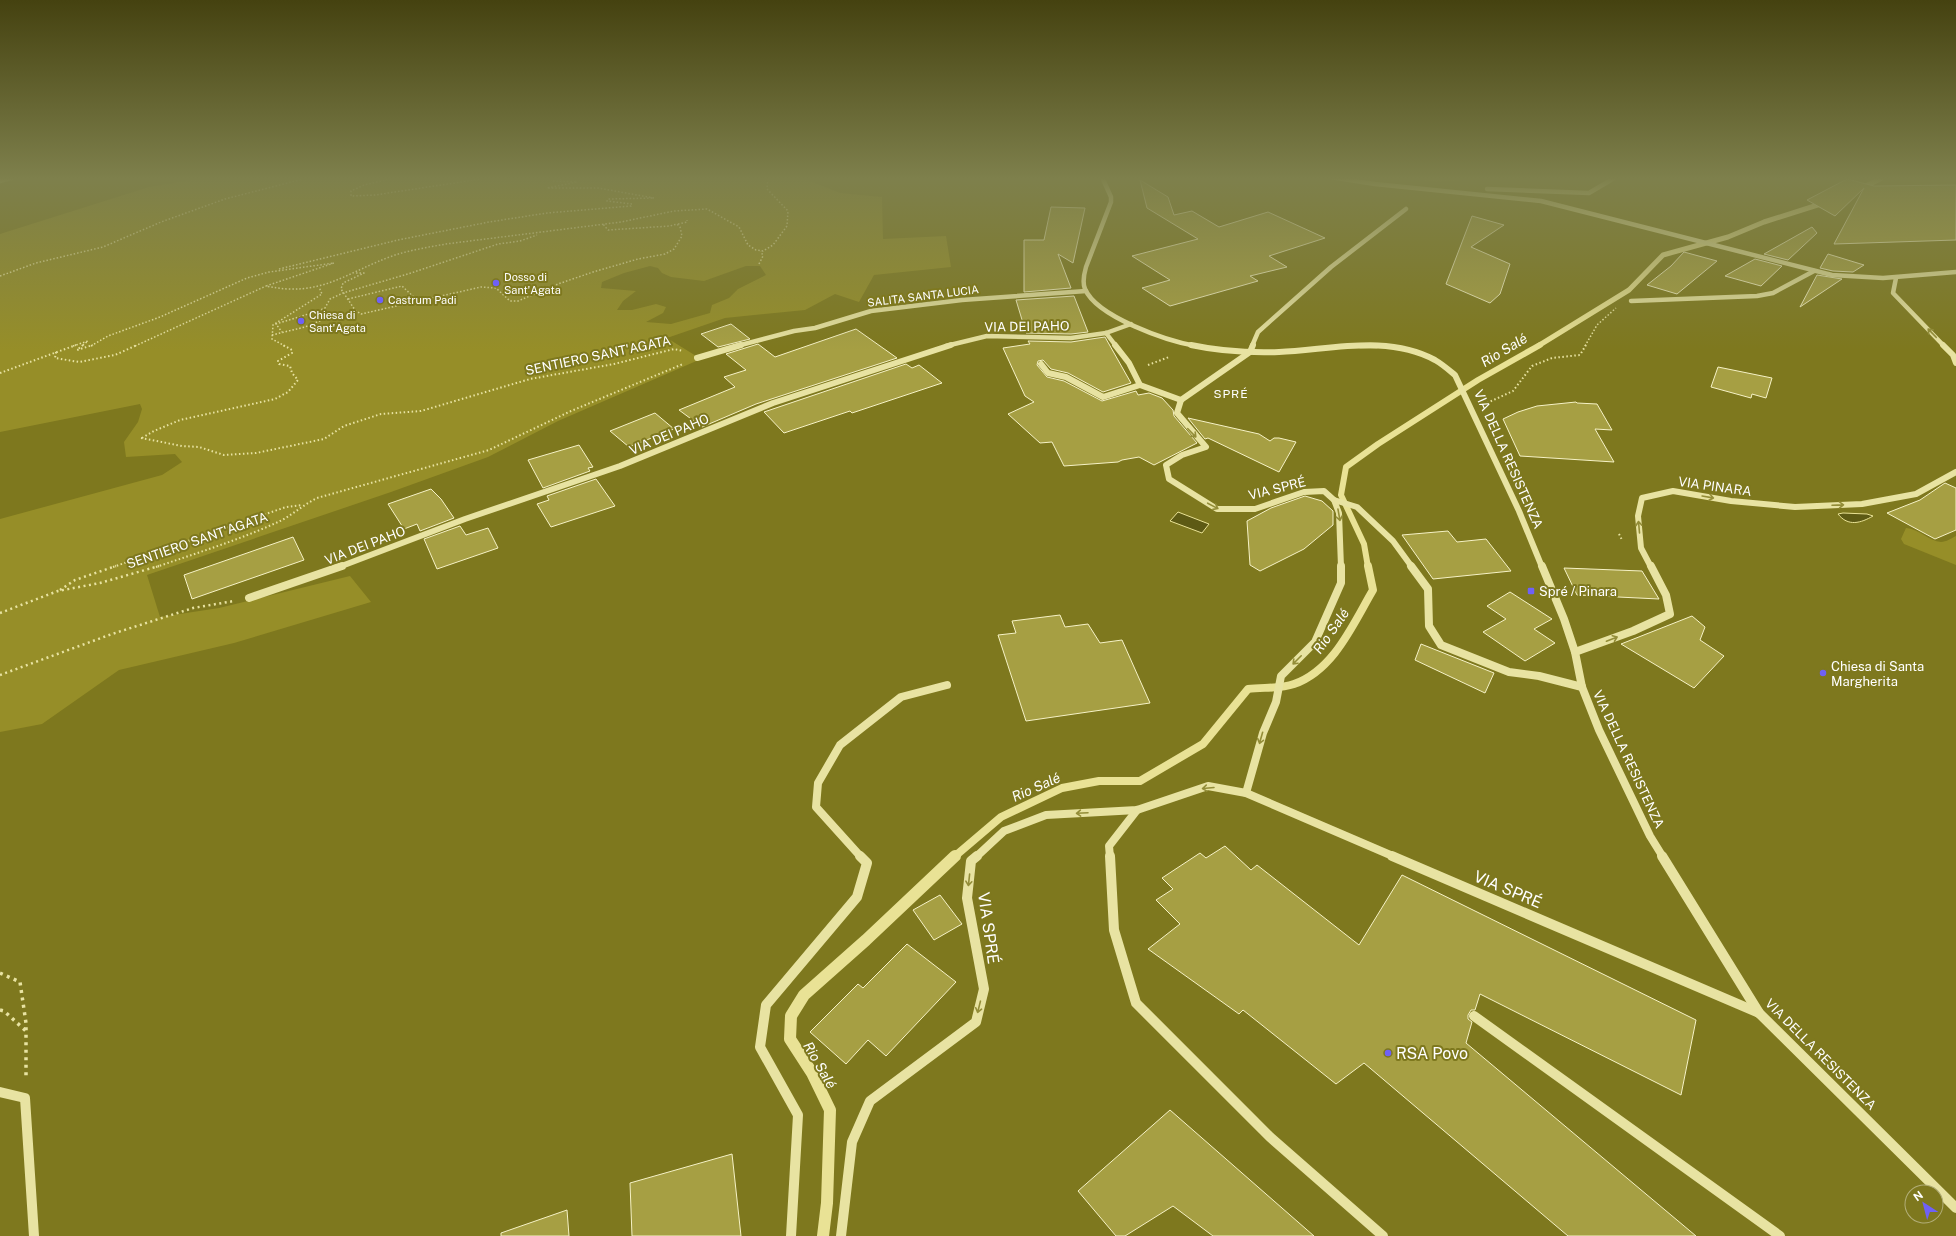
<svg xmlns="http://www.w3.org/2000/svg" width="1956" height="1236" viewBox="0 0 1956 1236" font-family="'Public Sans',sans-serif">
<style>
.green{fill:#968e28;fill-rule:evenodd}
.water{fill:#5d5a14;stroke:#e9e295}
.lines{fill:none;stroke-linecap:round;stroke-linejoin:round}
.stream-far3{stroke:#e9e295;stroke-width:5}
.stream-far2{stroke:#e9e295;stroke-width:6}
.stream-far1{stroke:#e9e295;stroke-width:8}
.stream{stroke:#e9e295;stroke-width:12}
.building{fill:#a69f43;stroke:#f6f2c6}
.path-far3{stroke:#e8e3a2;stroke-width:1.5;stroke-dasharray:1.5 2;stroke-linecap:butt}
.path-far2{stroke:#e8e3a2;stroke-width:2;stroke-dasharray:1.5 2.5;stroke-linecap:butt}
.path-far1{stroke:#e8e3a2;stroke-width:2.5;stroke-dasharray:2 3.5;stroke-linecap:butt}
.path{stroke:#e8e3a2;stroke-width:3.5;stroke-dasharray:3 4.5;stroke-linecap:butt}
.minor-far3{stroke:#e8e3a2;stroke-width:4.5}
.minor-far2{stroke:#e8e3a2;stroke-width:6}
.minor-far1{stroke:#e8e3a2;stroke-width:8}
.minor{stroke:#e8e3a2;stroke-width:10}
.oneway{stroke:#938d38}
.poi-dot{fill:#6f61f6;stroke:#7e781e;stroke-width:1.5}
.labels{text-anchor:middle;stroke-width:4;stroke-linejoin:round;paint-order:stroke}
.far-poi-label{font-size:11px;fill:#fff;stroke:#7e781e;text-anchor:start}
.far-street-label{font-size:11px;fill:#fff;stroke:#7e781e}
.far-neighbourhood-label{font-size:12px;letter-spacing:1px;fill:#fff;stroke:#7e781e}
.street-label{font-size:13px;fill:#fff;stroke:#7e781e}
.poi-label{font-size:13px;fill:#fff;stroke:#7e781e;text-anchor:start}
.water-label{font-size:14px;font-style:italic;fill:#fefefb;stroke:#7e781e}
.near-street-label{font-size:16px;fill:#fff;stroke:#7e781e}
.near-poi-label{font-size:16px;fill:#fff;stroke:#7e781e;text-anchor:start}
</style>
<rect width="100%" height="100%" fill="#7e781e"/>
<g class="green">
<path d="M209,177h591l40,16 42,4 1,42 63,-3 5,31 -77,8 -15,27 -24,-8 -30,16 -80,8 -58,20 34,21 -143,62 -70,36 -97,35 -244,83 13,42 59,-9 131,-32 21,26 -137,41 -115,27 -77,54 -42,8v-213l162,-44 20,-13 -7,-8 -49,3 -2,-15 14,-20 4,-13 -2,-5 -140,28v-198l149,-47zM650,266l8,2 4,5 9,4 33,4 42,-15h14l6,9 -28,14 -9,9 -17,7 -2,8 -39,11 -25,-2 17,-9 3,-6 -10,-3 -24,6h-15l6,-9 13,-10 -35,-3 1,-6 22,-9z"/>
<path d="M1422,177h76l-60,5 -17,-2z"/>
<path d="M1906,528c13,1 23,13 35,14 5,0 11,-4 15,-6v29l-52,-21 -3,-5z"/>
</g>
<g class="water">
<path d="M1178,512l31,12 -7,9 -32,-12z"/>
<path d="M1843,513l24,1 6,2c-12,7 -25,11 -35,-2z"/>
</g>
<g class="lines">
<g class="stream-far3">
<path d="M1860,189l24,-12"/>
<path d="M1538,346l91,-56 34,-35 65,-18 36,-15 63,-20"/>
</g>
<path class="stream-far2" d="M1368,567l-4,-23 -23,-49 5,-28 32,-23 100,-64 62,-35"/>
<path class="stream-far1" d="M954,857l47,-40 61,-29 37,-7h41l63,-37 45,-55c15,-2 32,0 46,-5 40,-14 59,-60 79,-94l-5,-24"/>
<path class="stream" d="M823,1236l4,-33 3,-93 -18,-37 -22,-34 1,-23 13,-21 62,-55 89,-84"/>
</g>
<g class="building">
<path d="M1847,179l27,7 82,-1v55l-122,4 30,-56 -29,28 -28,-16z"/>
<path d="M1140,180l28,17 6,18 18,-4 27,16 49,-15 57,26 -56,18 18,11 -37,9 8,5 -88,25 -28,-18 28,-8 -38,-24 66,-17 -51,-31z"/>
<path d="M1051,207l34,1 -12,55 -15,-9 13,34 -47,4v-52h20z"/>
<path d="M1472,216l32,9 -33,22 39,17 -10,30 -10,9 -44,-19z"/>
<path d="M1812,227l5,6 -29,27 -24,-6z"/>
<path d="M1684,252l33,9 -40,33 -30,-9 24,-19z"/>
<path d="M1828,254l36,11 -11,7 -20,-1 -13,-3z"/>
<path d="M1755,259l27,7 -21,20 -36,-10z"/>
<path d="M1817,275l25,4 -42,28z"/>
<path d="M1074,296l14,36 -17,2 -45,-1 -10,-33z"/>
<path d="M731,324l19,15 -32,8 -17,-13z"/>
<path d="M856,329l41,29 -141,46 -54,23 -23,-17 56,-23 -11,-10 22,-7 -20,-16 32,-10 17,13z"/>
<path d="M1105,337l26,46 -28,9 -35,-19 -17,-4 -8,-9 -5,1 -1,4 10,12 17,4 38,20 34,-10 2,4 11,-2 13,5 11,12 1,6 23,27 -43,22 -15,-8 -17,3 -4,2 -54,4 -12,-24 -12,1 -32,-29 26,-12 -9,-6 -22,-48 27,-4 -2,-3 43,1z"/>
<path d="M906,364l6,4 7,-3 23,18 -90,30 -2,-2 -66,22 -20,-21z"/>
<path d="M1718,367l54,11 -6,20 -14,-4 -1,4 -40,-11z"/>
<path d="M1576,402l1,1 20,1 15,26 -17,-1 19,33 -94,-6 -17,-37 15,-7 19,-6z"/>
<path d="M655,413l19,16 -45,18 -19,-16z"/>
<path d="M1188,418l71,16 11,7 4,-3h5l17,4 -17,30 -71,-34 -3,1z"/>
<path d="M579,445l14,22 -5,1 2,3 -47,17 -15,-28z"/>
<path d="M596,479l19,27 -64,21 -14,-23 12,-4 -2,-4z"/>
<path d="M1945,483l11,5v42l-21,9 -48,-26 33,-13z"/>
<path d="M431,489l10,10 13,19 -34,13 -3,-7 -13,5 -16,-25z"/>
<path d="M1305,496l17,5 11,10v14l-29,24 -44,22 -10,-6 -3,-44 24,-13z"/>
<path d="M460,526l6,9 22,-7 10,20 -61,21 -13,-30z"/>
<path d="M1448,531l9,11 29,-3 25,32 -78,8 -31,-44z"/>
<path d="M293,537l11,23 -112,39 -8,-24z"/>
<path d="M1564,568l78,3 17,28 -82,-4z"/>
<path d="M1510,592l42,27 -18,10 21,14 -30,18 -42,-29 23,-13 -19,-13z"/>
<path d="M1060,615l5,12 23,-3 12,19 22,-3 28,63 -124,18 -28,-86 18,-2 -4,-12z"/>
<path d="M1692,616l13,11 -5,13 24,16 -30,32 -73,-44z"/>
<path d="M1421,644l73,29 -9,20 -70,-33z"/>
<path d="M1225,846l26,24 6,-5 102,80 43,-70 294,145 -15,75 -201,-101 -5,16h-4l-3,5v4l4,3 -6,21 230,193h-128l-204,-173 -28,21 -93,-74 -4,4 -91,-65 32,-25 -24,-24 17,-11 -11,-11 38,-25 6,5z"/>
<path d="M940,895l22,29 -28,16 -21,-30z"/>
<path d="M907,944l49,38 -70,74 -18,-16 -22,24 -36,-32 48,-48 5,4z"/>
<path d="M1170,1110l144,126h-101l-40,-30 -48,30h-9l-38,-45z"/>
<path d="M732,1154l9,82h-109l-2,-53z"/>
<path d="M567,1210l2,26h-68v-3z"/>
</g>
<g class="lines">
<g class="path-far3">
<path d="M398,177l-34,8 -13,6v5l24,-1 119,-18"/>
<path d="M678,224l9,-2v-2"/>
<path d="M759,264l4,-8 -2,-5"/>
<path d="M279,269l119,-29 91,-18 58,-9 84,-7 1,-2 -25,-3 1,-2 46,-1 -56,-10h-51l30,-6 -25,-1 20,-4"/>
<path d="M356,273h8l-21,10 -2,6 14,21 6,4 120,-27 15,1 14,13h8l40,-17 35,-12 45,-13 27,-5 9,-5 8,-13 -2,-9 -3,-3 -7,2 -62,4 -5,-6"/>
<path d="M0,276l36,-13 67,-16 58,-25 64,-23 86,-22"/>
<path d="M348,299l54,-13 17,16"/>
<path d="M318,311l7,-3 5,-9 13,-6 68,-20 87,-29 22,-3 17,-6"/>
<path d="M272,335l33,-8 17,-7 -4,-9 -42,13 6,8"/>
<path d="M73,346l15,-5 -6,5"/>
<path d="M91,346l17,-10 52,-19 87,-39 22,-6 65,-9 -68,23c56,12 80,-14 129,-31 16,-5 34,-8 51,-11l175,-22 53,-11 33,-2 32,18 9,18 8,5 7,1 10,-6 14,-19 1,-15 -21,-22 1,-12"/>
<path d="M135,346l131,-60"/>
<path d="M285,346l-13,-7 1,-14 49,-31 -3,-7"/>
<path d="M1585,346l12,-21 19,-17"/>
</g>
<g class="path-far2">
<path d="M83,345l-6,5 16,-5"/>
<path d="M56,352l-1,6 24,4 36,-7 22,-10"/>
<path d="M1148,365l21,-8"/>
<path d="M0,373l76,-28"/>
<path d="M1487,403l26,-12 19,-25 20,-8 28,-3 6,-10"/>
<path d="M141,438l41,8 17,1 25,8 32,-2 68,-14 20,-13 37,-12 40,-3 109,-32 84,-15 60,-15 9,2"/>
<path d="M142,438l12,-7 26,-11 95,-21 13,-7 10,-12 -6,-7 -2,-7 -11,-2 -1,-3 14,-8v-3l-9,-5"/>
<path d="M1619,534l3,6"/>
<path d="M113,567l173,-60 16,-2"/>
<path d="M156,567c41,-14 83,-27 122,-45 13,-6 25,-17 39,-24l172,-48 82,-39 112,-47"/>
</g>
<g class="path-far1">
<path d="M60,590l15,-10 41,-14"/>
<path d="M0,613l58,-22 42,-8 59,-17"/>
<path d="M0,675l112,-41 81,-26 41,-7"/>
</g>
<g class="path">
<path d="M0,973l20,9 6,41v56"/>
<path d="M0,1010l4,1 22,20"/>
</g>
<g class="minor-far3">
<path d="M1102,177l9,20v5l-25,65c-2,7 -4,15 -1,22 12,28 82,52 111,57"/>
<path d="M1330,177l45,7 166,17 291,74 51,3 73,-6"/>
<path d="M0,181l15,-4"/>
<path d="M1487,189l102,4 27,-16"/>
<path d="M1896,278l-3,15 51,53"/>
<path d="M1631,301l126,-5 16,-3 41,-22"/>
<path d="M1106,333l10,13"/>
<path d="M737,346l57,-15 21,-3 56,-17 91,-11 124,-9"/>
<path d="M946,346l41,-10 84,2 35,-5 25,-9"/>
<path d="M1252,346l6,-14 73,-65 75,-58"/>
<path d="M1360,346h17"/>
</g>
<g class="minor-far2">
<path d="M1115,345l14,18 11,22 41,15"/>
<path d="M1191,345c28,6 59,8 88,7 51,-2 108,-18 156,8 7,4 14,10 20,15l64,136 23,56"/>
<path d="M1943,345l10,10 3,8"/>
<path d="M697,358l44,-13"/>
<path d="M1041,364l7,9 18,4 37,20 37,-12"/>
<path d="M1181,400l-4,13 29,34 -24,8 -16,10 3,14 48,30h38l49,-17 20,-1 10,9 5,13 2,54"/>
<path d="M1181,400l69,-48 3,-7"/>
<path d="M1334,500l23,7 36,34 19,26"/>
<path d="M339,567l126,-48 155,-53 153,-63 178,-58"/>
<path d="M1651,567l-10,-19 -3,-32 4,-18 31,-7 58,10 64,6 67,-3 54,-10 40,-22"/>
</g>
<g class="minor-far1">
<path d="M1411,566l17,23 1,37 12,19 68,27 30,4 43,11"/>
<path d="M1542,566l22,53 11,33 7,35 17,43 51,106 13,21"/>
<path d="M249,598l93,-32"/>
<path d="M1575,652l58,-21 37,-17 -4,-19 -15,-29"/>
<path d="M1246,793l17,-60 13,-31 5,-26 34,-34 26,-59v-17"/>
<path d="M861,857l-45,-50 2,-24 22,-38 61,-48 46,-12"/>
<path d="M976,857l28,-26 42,-16 91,-5 71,-24 38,7 149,64"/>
<path d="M1110,857l-1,-11 28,-36"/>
</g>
<g class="minor">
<path d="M1110,856l4,74 22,73 134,134 113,99"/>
<path d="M1392,856l367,157"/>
<path d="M1662,856l97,157 197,195"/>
<path d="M1474,1016l306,220"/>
<path d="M0,1092l25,6 9,138"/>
<path d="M791,1236l7,-121 -38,-68 6,-42 91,-108 10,-34 -7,-7"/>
<path d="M841,1236l11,-94 18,-41 106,-79 8,-33 -17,-91 4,-37 6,-5"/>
</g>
</g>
<defs><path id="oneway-shaft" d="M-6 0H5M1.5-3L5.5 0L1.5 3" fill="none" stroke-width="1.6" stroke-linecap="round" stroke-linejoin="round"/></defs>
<g class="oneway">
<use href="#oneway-shaft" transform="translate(1932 333) rotate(-134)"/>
<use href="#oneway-shaft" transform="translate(1192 433) rotate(46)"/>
<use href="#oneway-shaft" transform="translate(1708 497) rotate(10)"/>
<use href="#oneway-shaft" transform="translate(1838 505) rotate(-2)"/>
<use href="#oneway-shaft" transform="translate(1213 506) rotate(28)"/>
<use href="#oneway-shaft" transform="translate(1339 515) rotate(80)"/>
<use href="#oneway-shaft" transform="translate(1639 527) rotate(-95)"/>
<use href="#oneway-shaft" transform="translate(1612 639) rotate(-21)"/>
<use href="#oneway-shaft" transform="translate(1297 660) rotate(135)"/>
<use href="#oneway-shaft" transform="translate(1261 738) rotate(106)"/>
<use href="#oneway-shaft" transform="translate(1208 788) rotate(175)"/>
<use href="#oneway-shaft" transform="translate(1082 813) rotate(177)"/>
<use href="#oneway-shaft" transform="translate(969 880) rotate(96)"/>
<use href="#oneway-shaft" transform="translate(979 1007) rotate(104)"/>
</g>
<linearGradient id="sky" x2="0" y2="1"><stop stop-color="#454210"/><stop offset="0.51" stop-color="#7e804c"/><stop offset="1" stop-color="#7e804c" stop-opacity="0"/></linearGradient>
<rect width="1956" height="350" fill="url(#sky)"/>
<g class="poi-dot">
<circle cx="496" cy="283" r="4"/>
<circle cx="380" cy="300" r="4"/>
<circle cx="301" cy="321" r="4"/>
<rect x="1527" y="587" width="8" height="8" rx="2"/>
<circle cx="1823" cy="673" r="4"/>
<circle cx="1388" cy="1053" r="4"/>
</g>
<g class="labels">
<g class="far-poi-label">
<text x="504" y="281">Dosso di<tspan x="504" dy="13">Sant'Agata</tspan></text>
<text x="388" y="304">Castrum Padi</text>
<text x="309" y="319">Chiesa di<tspan x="309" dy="13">Sant'Agata</tspan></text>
</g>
<g class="far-street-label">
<text transform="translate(923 296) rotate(-7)" y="4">SALITA SANTA LUCIA</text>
</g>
<g class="far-neighbourhood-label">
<text x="1231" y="398">SPRÉ</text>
</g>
<g class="street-label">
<text transform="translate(1027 326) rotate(-1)" y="5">VIA DEI PAHO</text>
<text transform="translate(598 355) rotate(-12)" y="5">SENTIERO SANT'AGATA</text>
<text transform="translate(669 434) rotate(-23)" y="5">VIA DEI PAHO</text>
<text transform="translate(1509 459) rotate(66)" y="5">VIA DELLA RESISTENZA</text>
<text transform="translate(1715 486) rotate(8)" y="5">VIA PINARA</text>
<text transform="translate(1277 488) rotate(-14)" y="5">VIA SPRÉ</text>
<text transform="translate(197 540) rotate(-19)" y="5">SENTIERO SANT'AGATA</text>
<text transform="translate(365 545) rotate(-21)" y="5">VIA DEI PAHO</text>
<text transform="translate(1629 759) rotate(65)" y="5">VIA DELLA RESISTENZA</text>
<text transform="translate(1821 1054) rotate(45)" y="5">VIA DELLA RESISTENZA</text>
</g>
<g class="poi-label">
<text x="1539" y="596">Spré / Pinara</text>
<text x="1831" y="671">Chiesa di Santa<tspan x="1831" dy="15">Margherita</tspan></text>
</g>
<g class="water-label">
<text transform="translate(1504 350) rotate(-31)" y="5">Rio Salé</text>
<text transform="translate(1331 631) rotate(-55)" y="5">Rio Salé</text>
<text transform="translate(1036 787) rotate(-24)" y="5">Rio Salé</text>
<text transform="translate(820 1065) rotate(60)" y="5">Rio Salé</text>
</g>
<g class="near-street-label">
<text transform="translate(1508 889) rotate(23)" y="6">VIA SPRÉ</text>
<text transform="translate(989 928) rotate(82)" y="6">VIA SPRÉ</text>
</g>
<g class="near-poi-label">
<text x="1396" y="1059">RSA Povo</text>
</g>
</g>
<g transform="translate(1924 1204) rotate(324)"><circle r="19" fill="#7e781e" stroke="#b2ae78"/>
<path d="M0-3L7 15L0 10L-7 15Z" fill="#6f61f6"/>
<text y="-6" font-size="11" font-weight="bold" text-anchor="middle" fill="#ffffff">N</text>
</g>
</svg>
